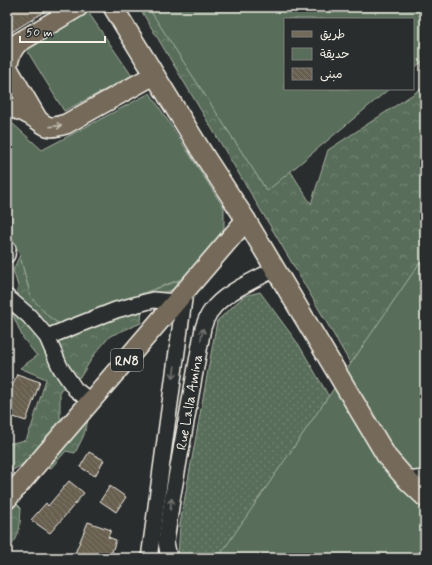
<svg xmlns="http://www.w3.org/2000/svg" width="432" height="565" viewBox="0 0 432 565" font-family="Mynerve,'Playpen Sans Arabic',sans-serif">
<style>
.grass{fill:url(#grass-dots);stroke:#a6b0a1}
.forest{fill:url(#forest-crowns);stroke:#a6b0a1}
.park{fill:#586e5a;stroke:#a6b0a1}
.building{fill:url(#building-back-hatch);stroke:#f4f1e8}
.lines{fill:none;stroke-linecap:round;stroke-linejoin:round}
.minor-casing{stroke:#f4f1e8;stroke-width:18}
.major-casing{stroke:#f4f1e8;stroke-width:22}
.minor{stroke:#2a2d2e;stroke-width:15}
.major{stroke:#746a5a;stroke-width:19}
.oneway{stroke:#c1bbaf}
.oneway2{stroke:#71726f}
.labels{text-anchor:middle;stroke-width:4;stroke-linejoin:round;paint-order:stroke}
.shield{fill:#2a2d2e;stroke:#b7b6b0;stroke-width:1}
.shield-label{font-size:13px;font-weight:bold;fill:#f4f1e8}
.street-label{font-size:14px;fill:#f4f1e8;stroke:#2a2d2e}
</style>
<defs>
<pattern id="grass-dots" width="8" height="8" patternUnits="userSpaceOnUse"><rect width="8" height="8" fill="#586e5a"/><path d="M2 2h.1M6 6h.1" fill="none" stroke="#718372" stroke-width="1.8" stroke-linecap="round"/></pattern>
<pattern id="forest-crowns" width="20" height="18" patternUnits="userSpaceOnUse"><rect width="20" height="18" fill="#586e5a"/><path d="M2 6a3 3 0 1 1 6 0M12 15a3 3 0 1 1 6 0" fill="none" stroke="#718372"/></pattern>
<pattern id="building-back-hatch" width="6" height="6" patternUnits="userSpaceOnUse"><rect width="6" height="6" fill="#685f50"/><path d="M-1 5l2 2M0 0l6 6M5-1l2 2" fill="none" stroke="#7e7669"/></pattern>
</defs>
<rect width="100%" height="100%" fill="#2a2d2e"/>
<filter id="ink" filterUnits="userSpaceOnUse"><feTurbulence type="fractalNoise" baseFrequency=".025" numOctaves="2"/><feDisplacementMap in="SourceGraphic" scale="8" xChannelSelector="R" yChannelSelector="G"/><feConvolveMatrix kernelMatrix="1 2 1 2 8 2 1 2 1" color-interpolation-filters="sRGB"/></filter>
<g filter="url(#ink)">
<path class="grass" d="M260,292l39,53 68,117 58,96h-247l2,-34 37,-203 27,-25z"/>
<g class="forest">
<path d="M139,7h65l76,147 31,50 17,-54 96,-63 -7,-61 8,-19v463l-20,-13 -130,-223z"/>
<path d="M20,255l11,42 30,26 118,-43 -3,8 -30,13 -4,7 -1,15 -31,13 -16,19 -13,21 -21,14v28l28,3 -5,16 -8,16 -9,-2 -15,17 -23,-7 -17,10 -4,9v-36l19,-4 6,-15 14,-46 -26,-11 17,-12 -14,-18 -11,-25 6,-27 -5,-16z"/>
<path d="M7,494l14,14c-1,13 0,33 -14,40z"/>
</g>
<g class="park">
<path d="M148,7h277v52l-12,10v-50h-128v70h104l-122,102z"/>
<path d="M88,12l44,64 -68,35 -38,-62z"/>
<path d="M150,93l74,115v20l-26,39 -19,13 -120,44 -11,-8 -17,-19 -12,-44 -12,-22v-108h5l30,27z"/>
<path d="M425,255v303h-207z"/>
</g>
<g class="building">
<path d="M7,7h45l-45,28z"/>
<path d="M17,374l23,8 -14,39 -19,-6v-15z"/>
<path d="M89,452l15,8 -9,16 -15,-9z"/>
<path d="M69,481l15,12 -20,24 -14,16 -19,-13 15,-17 2,3z"/>
<path d="M110,486l16,11 -10,15 -16,-11z"/>
<path d="M88,522l23,8 -3,7 8,3 -6,18h-37z"/>
</g>
<g class="lines">
<g class="minor-casing">
<g id="minor">
<path d="M7,255l1,-6"/>
<path d="M7,297l22,19 18,21 13,30 15,22 16,13"/>
<path d="M47,337l69,-27 37,-10 23,2"/>
<path d="M407,480l18,-2"/>
<path d="M151,558l-1,-7 35,-259"/>
<path d="M169,558l-3,-16 6,-42 31,-172c2,-6 4,-12 8,-17 12,-18 44,-31 64,-42"/>
</g>
</g>
<g class="major-casing">
<g id="major">
<path d="M113,7l92,150 41,63 141,237 20,23 18,17"/>
<path d="M7,67l31,53c10,9 15,8 28,4l88,-49"/>
<path d="M7,68c3,-12 3,-16 11,-25l60,-36"/>
<path d="M7,108c11,-1 22,6 31,12"/>
<path d="M7,499l239,-279"/>
</g>
</g>
<use href="#minor" class="minor"/>
<use href="#major" class="major"/>
</g>
<defs><path id="oneway-shaft" d="M-6 0H5M1.5-3L5.5 0L1.5 3" fill="none" stroke-width="1.6" stroke-linecap="round" stroke-linejoin="round"/></defs>
<use class="oneway" href="#oneway-shaft" transform="translate(56 126) rotate(-6)"/>
<g class="oneway2">
<use href="#oneway-shaft" transform="translate(202 334) rotate(-79)"/>
<use href="#oneway-shaft" transform="translate(174 372) rotate(98)"/>
<use href="#oneway-shaft" transform="translate(171 504) rotate(-82)"/>
</g>
</g>
<g class="labels">
<rect class="shield" x="111" y="349" width="32" height="22" rx="3"/>
<g class="shield-label">
<text x="127" y="365">RN8</text>
</g>
<g class="street-label">
<text transform="translate(189 402) rotate(-80)" y="5">Rue Lalla Amina</text>
</g>
</g>
<rect width="432" height="565" fill="none" stroke="#2a2d2e" stroke-width="24"/>
<rect x="12" y="12" width="408" height="541" fill="none" stroke="#f4f1e8" stroke-width="1.5" filter="url(#ink)"/>
<rect x="284" y="18" width="130" height="72" fill="#2a2d2e" stroke="#7b7b78"/>
<rect x="292" y="31" width="20" height="6" fill="#746a5a" stroke="#7b7b78"/>
<text x="320" y="38" font-size="12" fill="#f4f1e8">طريق</text>
<rect x="292" y="48" width="20" height="12" fill="#586e5a" stroke="#7b7b78"/>
<text x="320" y="58" font-size="12" fill="#f4f1e8">حديقة</text>
<rect x="292" y="68" width="20" height="12" fill="url(#building-back-hatch)" stroke="#7b7b78"/>
<text x="320" y="78" font-size="12" fill="#f4f1e8">مبنى</text>
<path d="M20 36v6h85v-6" fill="none" stroke="#f4f1e8" stroke-width="2"/>
<text x="26" y="36" font-size="12" fill="#f4f1e8" stroke="#2a2d2e" stroke-width="3" paint-order="stroke">50 m</text>
</svg>
